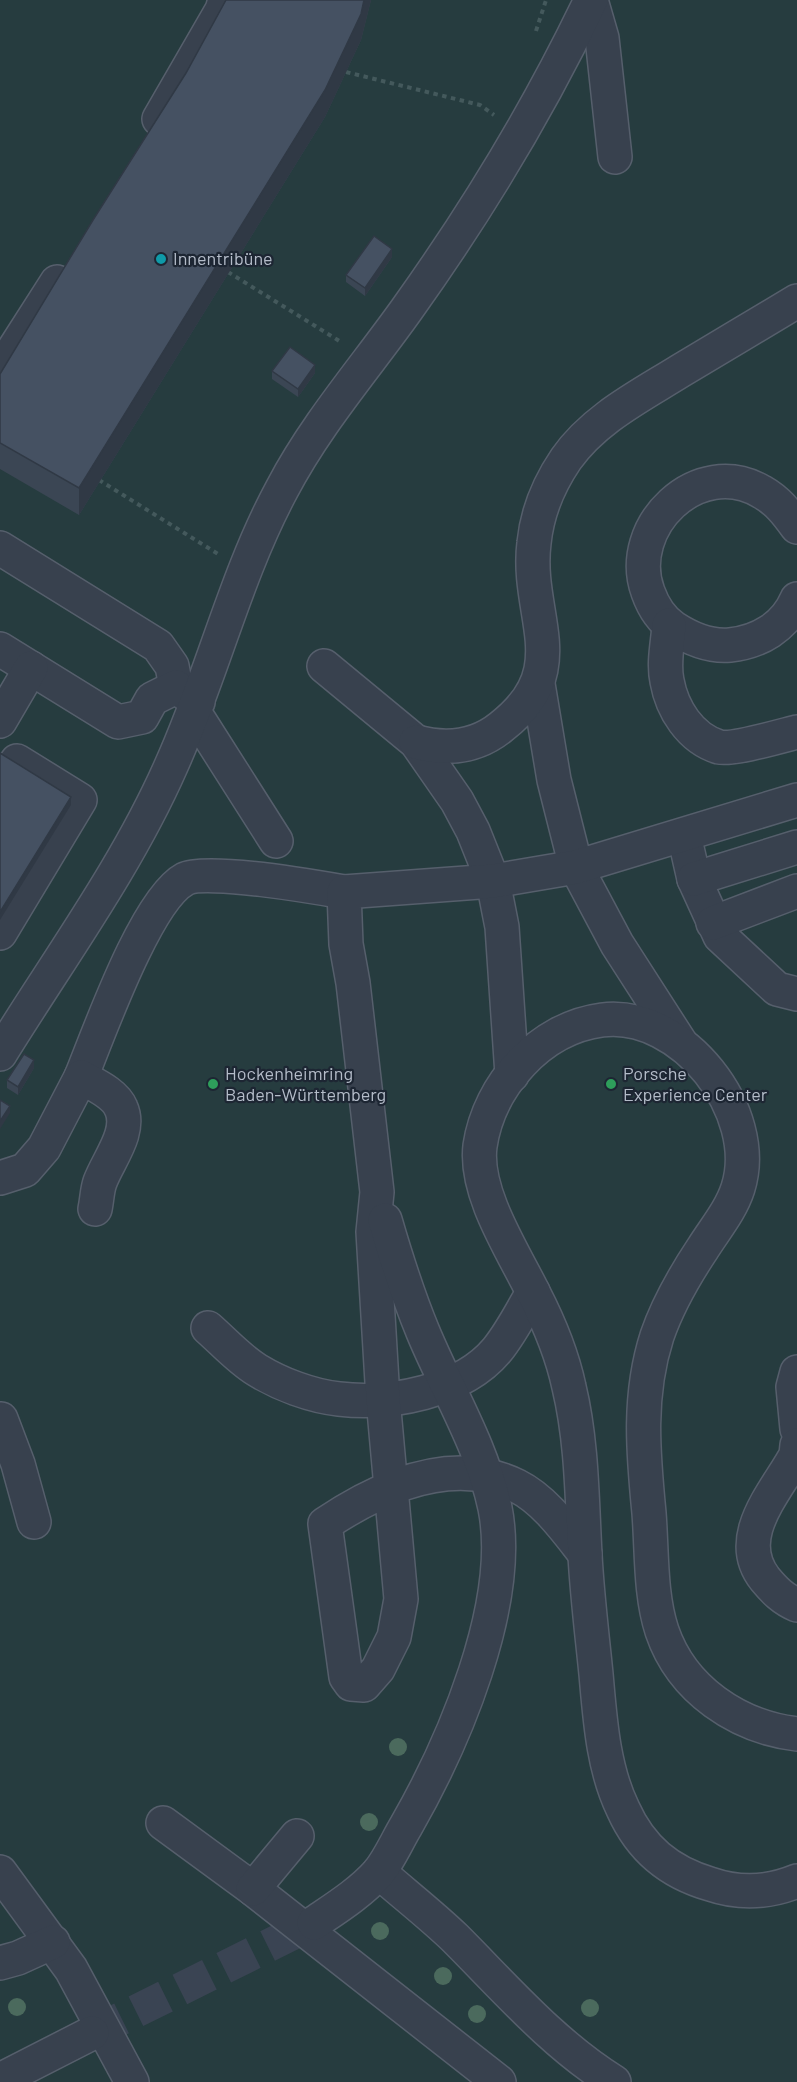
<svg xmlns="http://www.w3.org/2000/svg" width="797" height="2082" viewBox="0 0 797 2082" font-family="Barlow,sans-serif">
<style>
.pitch{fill:#263c3f}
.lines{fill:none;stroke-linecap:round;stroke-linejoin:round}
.minor-tunnel{stroke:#3a4453;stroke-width:33;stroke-dasharray:33 16;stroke-linecap:butt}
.minor-casing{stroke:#565f6c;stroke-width:36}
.path{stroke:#44595c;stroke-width:4;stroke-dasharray:4.5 4.5;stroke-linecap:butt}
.minor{stroke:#38414e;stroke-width:33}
.tree{fill:#4b6a5d}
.wall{fill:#3b4654}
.shaded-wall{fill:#303945}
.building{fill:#455162;stroke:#303945;stroke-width:1.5}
.culture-dot{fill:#0f9aa8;stroke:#1d2633;stroke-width:2}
.leisure-dot{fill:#2e9e5b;stroke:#1d2633;stroke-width:2}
.labels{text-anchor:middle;stroke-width:4.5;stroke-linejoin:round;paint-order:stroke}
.poi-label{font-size:18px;fill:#b4bcc9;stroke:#1d2633;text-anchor:start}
</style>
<rect width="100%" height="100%" fill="#242f3e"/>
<rect class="pitch" x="0" y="0" width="797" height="2082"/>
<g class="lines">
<path class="minor-tunnel" d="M92,2033l222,-110"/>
<g class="minor-casing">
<g id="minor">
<path d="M591,0l11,38 13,119"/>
<path d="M159,119l63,-109 3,-10"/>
<path d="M0,371l57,-89"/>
<path d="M797,527c-10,-14 -19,-26 -35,-35 -64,-38 -138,35 -114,100 5,14 14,28 26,36 17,11 35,19 56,17 29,-3 55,-18 67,-46"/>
<path d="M0,548l158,98 14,20 4,21 22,15"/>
<path d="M669,625c-1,17 -6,38 -2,56 5,28 23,57 52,66 14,3 62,-11 78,-15"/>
<path d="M0,649l118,73 24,-5 10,-18 24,-12"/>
<path d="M324,666l92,76 41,59 16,30 20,50 9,46 10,148"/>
<path d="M538,684l16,96 22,87 41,77 63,98"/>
<path d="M194,712l82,129"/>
<path d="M0,721l31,-53"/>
<path d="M416,742c30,8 59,6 85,-15 75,-58 24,-111 33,-184 3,-30 15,-59 32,-84 28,-40 74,-63 114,-88 39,-23 78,-47 117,-70"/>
<path d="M684,835l10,44 26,57 57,53 20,5"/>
<path d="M694,879l103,-32"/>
<path d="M713,923l84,-32"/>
<path d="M0,933l80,-133 -63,-39 -5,7"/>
<path d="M0,1054c58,-94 126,-186 171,-288 41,-90 64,-190 111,-277 34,-65 83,-121 125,-180 70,-98 132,-200 184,-309"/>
<path d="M81,1077c18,-44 65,-177 104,-198 21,-11 131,8 159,13"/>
<path d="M0,1178l25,-8 19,-22 37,-71c12,7 34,16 40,31 11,24 -13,52 -21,74 -3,8 -3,18 -5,27"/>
<path d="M208,1328c16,14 31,31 49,42 23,14 54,26 82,29 51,6 123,-7 158,-49 14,-17 25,-39 36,-58"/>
<path d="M797,1372l-4,15 4,42"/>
<path d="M1,1419l17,45 16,58"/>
<path d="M797,1445l-1,10c-20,37 -64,82 -31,124 10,12 18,20 32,26"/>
<path d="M585,1554c-19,-24 -40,-54 -68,-68 -65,-32 -137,1 -192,38l21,153 5,7 13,1 14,-16 16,-32 7,-38 -18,-200 -10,-167 4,-40 -24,-209 -7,-39 -2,-52 149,-11 83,-14 221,-67"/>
<path d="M797,1734c-59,-7 -115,-44 -135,-103 -12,-36 -10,-80 -13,-118 -6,-61 -11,-118 8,-177 11,-32 28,-61 46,-88 12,-19 28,-38 35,-60 24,-76 -56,-178 -136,-168 -62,8 -113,65 -122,126 -6,47 34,107 54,148 15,29 28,60 35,93 13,54 13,112 16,168 2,39 7,79 11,119 4,45 7,94 27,135 18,40 46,63 87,75 29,10 58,9 87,-3"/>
<path d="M163,1823l90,66 246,193"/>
<path d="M0,1872l71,97 61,113"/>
<path d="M379,1872c25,22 52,43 76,66 50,50 98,106 159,144"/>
<path d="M253,1889l44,-53"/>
<path d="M314,1923c22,-15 46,-30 64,-50 11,-13 19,-32 28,-47 47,-82 108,-222 89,-318 -13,-62 -48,-118 -72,-176 -15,-36 -27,-74 -38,-112"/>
<path d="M0,1963l18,-5 35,-16"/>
<path d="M0,2080l92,-47"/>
</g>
</g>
<g class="path">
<path d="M536,31l10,-31"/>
<path d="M346,72l134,33 14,10"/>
<path d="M228,272l113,70"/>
<path d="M99,480l119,74"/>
</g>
<use href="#minor" class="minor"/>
</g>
<g class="tree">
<circle cx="398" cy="1747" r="9"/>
<circle cx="369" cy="1822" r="9"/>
<circle cx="380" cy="1931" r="9"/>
<circle cx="443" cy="1976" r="9"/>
<circle cx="17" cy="2007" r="9"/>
<circle cx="590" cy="2008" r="9"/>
<circle cx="477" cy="2014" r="9"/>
</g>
<g class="wall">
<path d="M226,0h145l-10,40 -36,77 -246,398 -79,-46v-95l186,-301z"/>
<path d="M392,257l-27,39 -19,-14v-7z"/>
<path d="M272,371l43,2 -17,24 -26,-18z"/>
<path d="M34,1068l-16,27 -11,-7v-8z"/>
</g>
<g class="shaded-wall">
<path d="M364,0h7l-10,40 -36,77 -246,398v-27z"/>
<path d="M392,249v8l-27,39v-8z"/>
<path d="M315,365v8l-17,24v-8z"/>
<path d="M71,797v8l-71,115v-8z"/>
<path d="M34,1060v8l-16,27v-8z"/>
<path d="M10,1106v7l-10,16v-8z"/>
</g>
<g class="building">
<path d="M226,0h138l-3,14 -36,76 -246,398 -79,-45v-69l93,-154 93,-147z"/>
<path d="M374,236l18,13 -27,39 -19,-13z"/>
<path d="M290,347l25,18 -17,24 -26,-18z"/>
<path d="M0,753l71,44 -71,115z"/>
<path d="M24,1054l10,6 -16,27 -11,-7z"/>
<path d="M0,1100l10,6 -10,15z"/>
</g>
<circle class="culture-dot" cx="161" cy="259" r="6"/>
<g class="leisure-dot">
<circle cx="213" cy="1084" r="6"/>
<circle cx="611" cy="1084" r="6"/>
</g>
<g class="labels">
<g class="poi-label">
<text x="173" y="265">Innentribüne</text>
<text x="225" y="1080">Hockenheimring<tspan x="225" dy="21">Baden-Württemberg</tspan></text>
<text x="623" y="1080">Porsche<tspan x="623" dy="21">Experience Center</tspan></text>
</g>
</g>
</svg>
